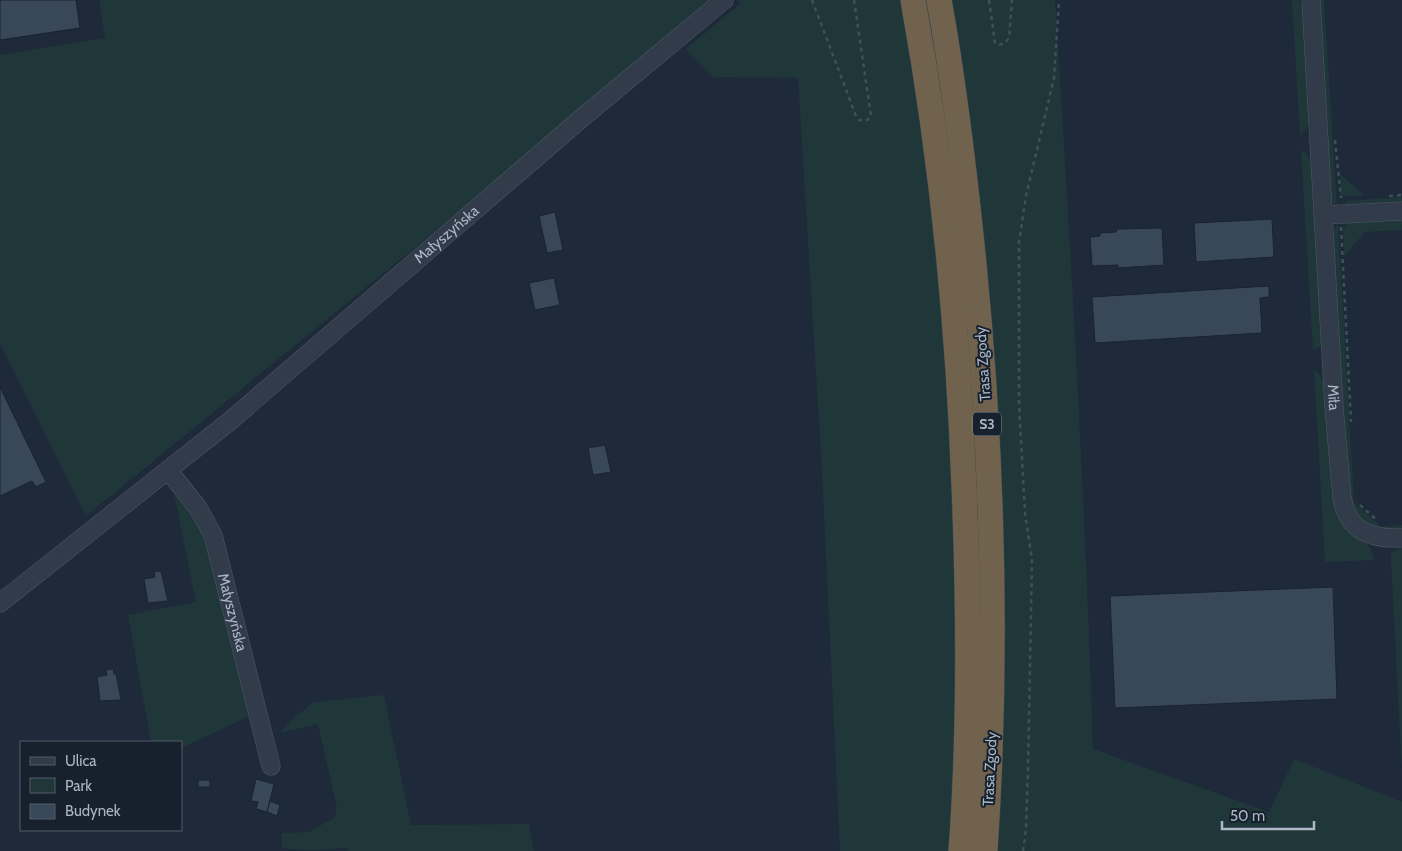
<svg xmlns="http://www.w3.org/2000/svg" width="1402" height="851" viewBox="0 0 1402 851" font-family="Cabin,sans-serif">
<style>
.green{fill:#20373a}
.building{fill:#394859;stroke:#19232f}
.lines{fill:none;stroke-linecap:round;stroke-linejoin:round}
.minor-casing{stroke:#4f5967;stroke-width:19}
.highway-casing{stroke:#3c4653;stroke-width:26}
.path{stroke:#3a5354;stroke-width:2.5;stroke-dasharray:4 4;stroke-linecap:butt}
.minor{stroke:#313b49;stroke-width:18}
.highway{stroke:#70624d;stroke-width:25}
.labels{text-anchor:middle;stroke-width:4;stroke-linejoin:round;paint-order:stroke}
.shield{fill:#17212d;stroke:#7f8998;stroke-width:1}
.shield-label{font-size:14px;font-weight:bold;fill:#abb6c6}
.street-label{font-size:15px;fill:#abb6c6;stroke:#17212d}
</style>
<rect width="100%" height="100%" fill="#1e2a39"/>
<g class="green">
<path d="M99,0h619l-632,516 -86,-173v-288l105,-17z"/>
<path d="M739,0h316c16,250 30,499 38,749l176,63 25,-53 108,43v49h-562l-18,-380 -24,-393 -84,-1 -28,-28 54,-45z"/>
<path d="M1292,0h7l5,10 6,111 -4,8 -6,6z"/>
<path d="M1318,0h6l13,207 -8,-8z"/>
<path d="M1301,150l6,4 5,8 12,183 -11,5z"/>
<path d="M1340,174l24,21 -23,2z"/>
<path d="M1402,197v8l-57,3 1,-7z"/>
<path d="M1402,218v12l-37,2 -21,24 -1,-28 3,-3v-3z"/>
<path d="M1338,224l16,278 27,25 21,-2v4l-25,1 -16,-9 -9,-14 -10,-87 -11,-187z"/>
<path d="M1314,369l10,12 4,15 4,100 6,22 11,14 15,10 7,7 3,11 -49,2z"/>
<path d="M172,483l27,32 55,199 -73,34v-6h-30l-23,-127 68,-13z"/>
<path d="M1402,548v225l-11,-214v-6z"/>
<path d="M384,695l27,130 118,-1 5,27h-185l-4,-4c-22,4 -41,4 -63,1v-15l27,-1 25,-14 3,-10 -19,-84 -39,9 16,-16 19,-15z"/>
</g>
<g class="building">
<path d="M0,0h76l4,28 -80,12z"/>
<path d="M555,212l8,38 -16,3 -8,-37z"/>
<path d="M1272,219l2,38 -78,5 -2,-39z"/>
<path d="M1162,228l2,37 -46,3v-3l-26,1 -2,-29 10,-1v-3l16,-1 1,-3z"/>
<path d="M554,278l6,27 -25,5 -6,-27z"/>
<path d="M1269,286v11l-9,1 2,35 -167,10 -3,-46z"/>
<path d="M0,387l46,95 -10,5 -4,-6 -32,15z"/>
<path d="M605,445l6,27 -18,3 -5,-27z"/>
<path d="M161,571l7,30 -20,2 -4,-24 11,-2 -1,-5z"/>
<path d="M1333,587l4,112 -222,9 -5,-112z"/>
<path d="M113,669l1,5h2l5,26 -21,1 -3,-24 10,-2 -1,-5z"/>
<path d="M256,779l18,5 -7,28 -11,-3 2,-7 -7,-1z"/>
<rect x="198" y="780" width="12" height="7"/>
<path d="M270,801l10,4 -3,11 -10,-4z"/>
</g>
<g class="lines">
<g class="minor-casing">
<g id="minor">
<path id="s1" d="M1311,0l23,407 8,91c6,34 29,41 60,40"/>
<path d="M1324,215l78,-4"/>
<path id="s2" d="M168,470l30,38 15,27 58,231"/>
<path id="s3" d="M0,603l230,-182 353,-304 141,-117"/>
</g>
</g>
<g class="highway-casing">
<g id="highway">
<path d="M913,0c29,160 45,324 51,486 5,122 6,244 -3,365"/>
<path d="M939,0c16,87 26,175 35,264 19,195 24,391 11,587"/>
</g>
</g>
<g class="path">
<path d="M812,0l44,116 3,4c6,1 9,1 12,-4l-17,-116"/>
<path d="M989,0l6,43 3,2 7,-2 4,-5 3,-38"/>
<path d="M1335,140l6,58"/>
<path d="M1389,196l13,-1"/>
<path d="M1341,227l10,195"/>
<path d="M1360,505l18,16"/>
<path d="M1023,851l3,-22 2,-60 4,-209 -7,-47 -6,-109v-162l7,-46 28,-118 5,-78"/>
</g>
<use href="#minor" class="minor"/>
<use href="#highway" class="highway"/>
</g>
<g class="labels">
<rect class="shield" x="973" y="412.5" width="28" height="23" rx="4"/>
<g class="shield-label">
<text x="987" y="429">S3</text>
</g>
<g class="street-label">
<text dy="5" stroke="none"><textPath href="#s3" startOffset="579">Małyszyńska</textPath></text>
<text transform="translate(983 364) rotate(-94)" y="5">Trasa Zgody</text>
<text dy="5" stroke="none"><textPath href="#s1" startOffset="398">Miła</textPath></text>
<text dy="5" stroke="none"><textPath href="#s2" startOffset="159">Małyszyńska</textPath></text>
<text transform="translate(990 769) rotate(-87)" y="5">Trasa Zgody</text>
</g>
</g>
<rect x="20" y="741" width="162" height="90" fill="#17212d" stroke="#525d6a"/>
<rect x="30" y="757" width="25" height="8" fill="#313b49" stroke="#525d6a"/>
<text x="65" y="766" font-size="15" fill="#abb6c6">Ulica</text>
<rect x="30" y="778" width="25" height="15" fill="#20373a" stroke="#525d6a"/>
<text x="65" y="791" font-size="15" fill="#abb6c6">Park</text>
<rect x="30" y="804" width="25" height="15" fill="#394859" stroke="#525d6a"/>
<text x="65" y="816" font-size="15" fill="#abb6c6">Budynek</text>
<path d="M1222 821v8h92v-8" fill="none" stroke="#abb6c6" stroke-width="2.5"/>
<text x="1230" y="821" font-size="15" fill="#abb6c6" stroke="#17212d" stroke-width="4" paint-order="stroke">50 m</text>
</svg>
